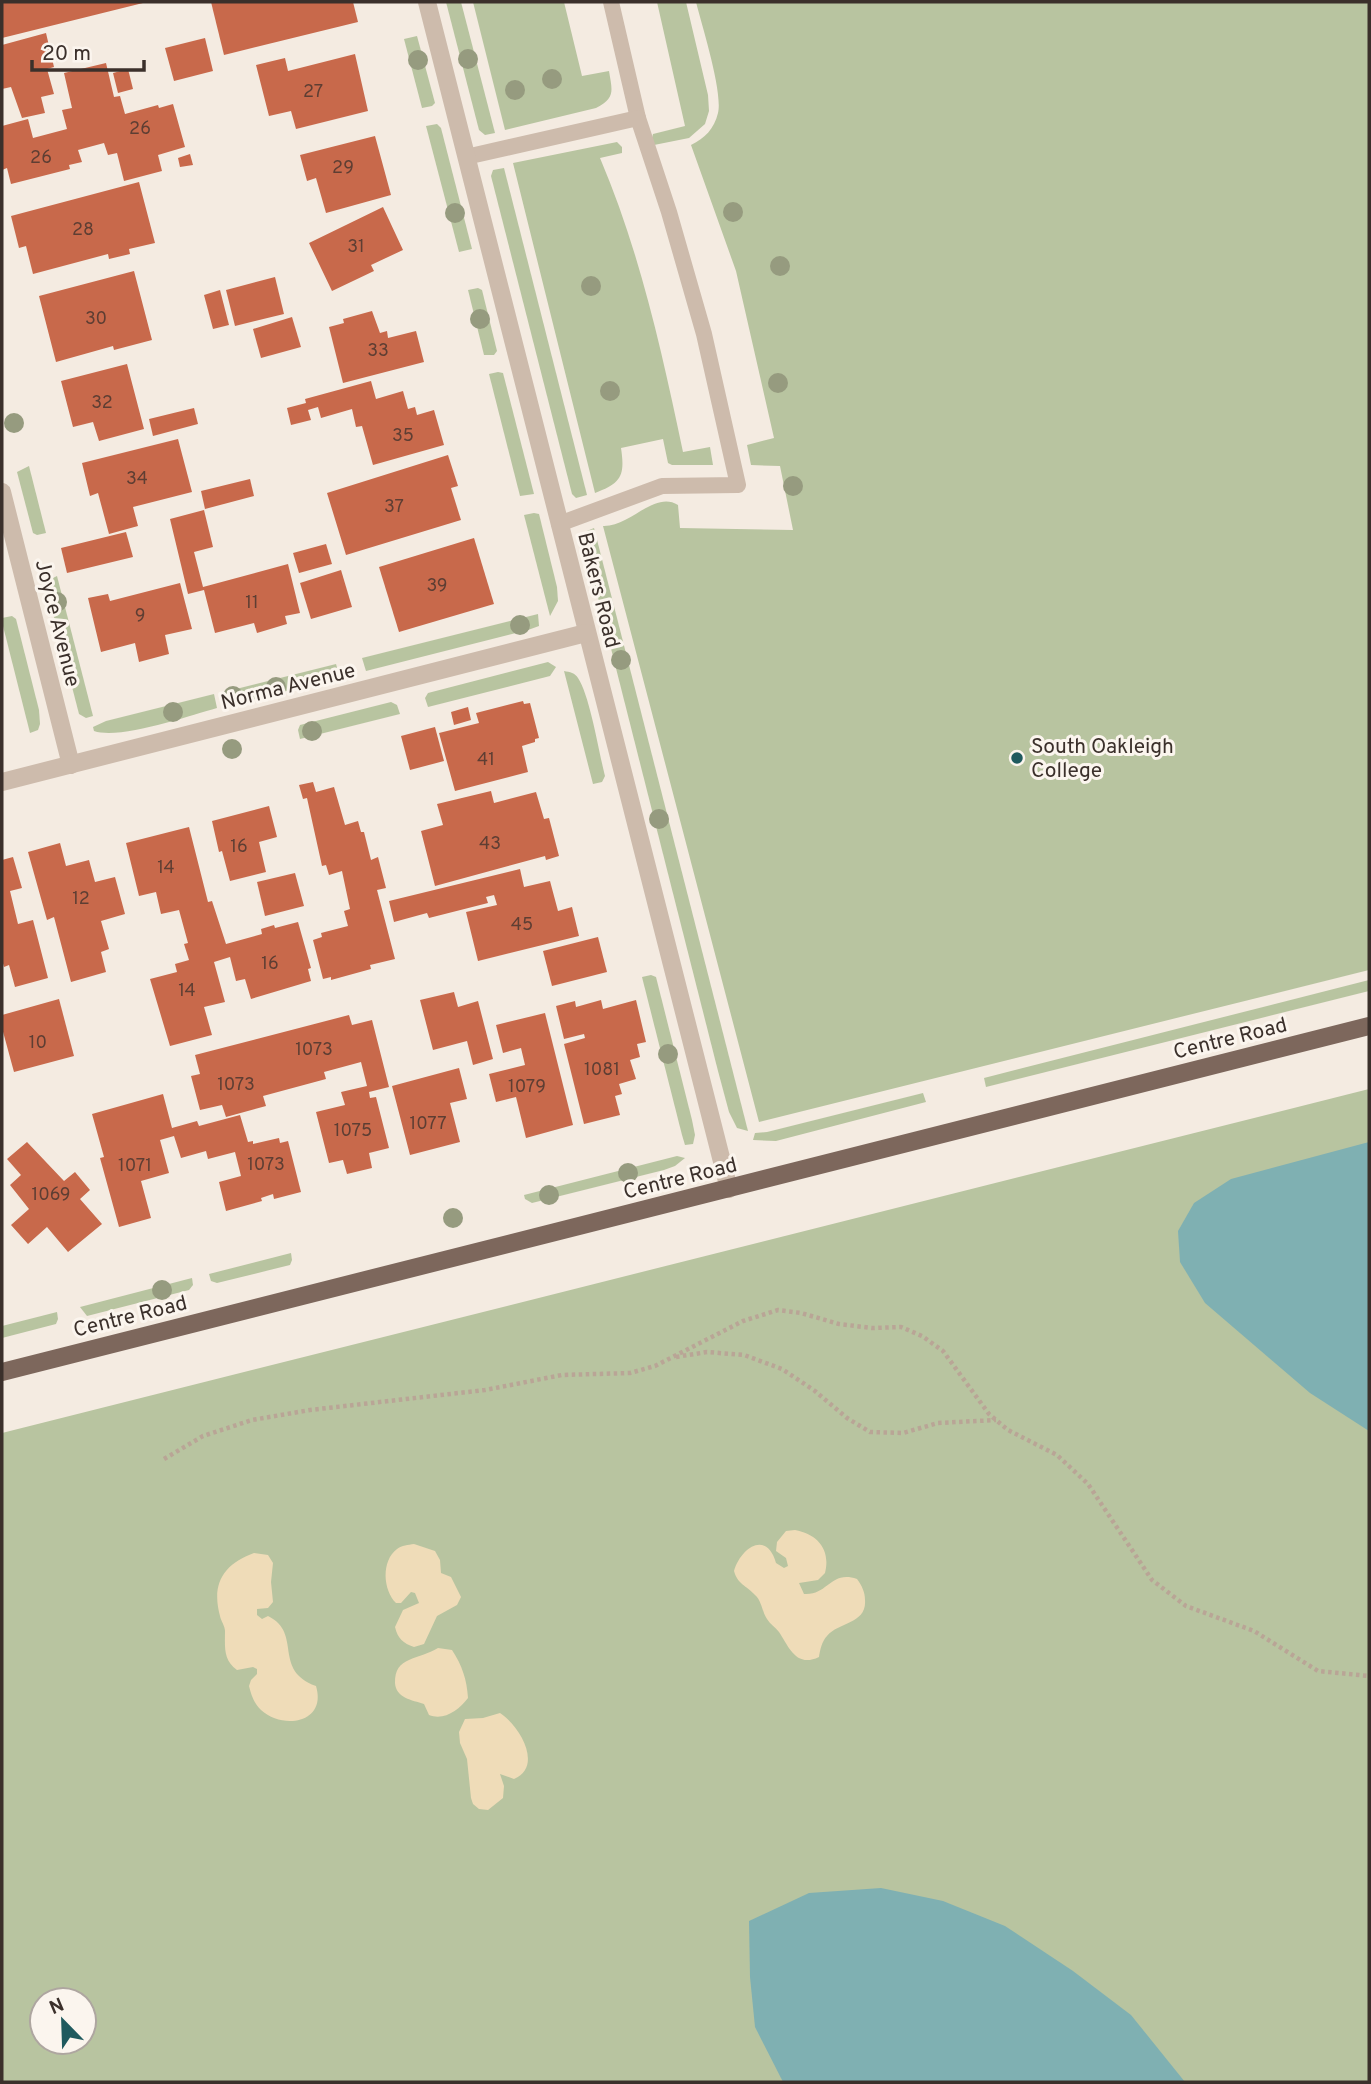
<svg xmlns="http://www.w3.org/2000/svg" width="1371" height="2084" viewBox="0 0 1371 2084" font-family="Overpass,sans-serif">
<style>
.green{fill:#b8c4a0;fill-rule:evenodd}
.sand{fill:#efdcb8}
.water{fill:#7fb0b2}
.building{fill:#c8694b}
.lines{fill:none;stroke-linecap:round;stroke-linejoin:round}
.path{stroke:#b9a596;stroke-width:4.5;stroke-dasharray:3.5 3.5;stroke-linecap:butt}
.service{stroke:#cdbbac;stroke-width:16}
.minor{stroke:#cdbbac;stroke-width:18}
.primary{stroke:#7d675c;stroke-width:18}
.tree{fill:#969b7f}
.poi-dot{fill:#1f5a5e;stroke:#fbf5ee;stroke-width:2.5}
.labels{text-anchor:middle;stroke-width:6;stroke-linejoin:round;paint-order:stroke}
.number-label{font-size:18px;fill:#5e3e33}
.street-label{font-size:21px;fill:#3b302b;stroke:#fbf5ee}
.poi-label{font-size:21px;fill:#3b302b;stroke:#fbf5ee;text-anchor:start}
</style>
<rect width="100%" height="100%" fill="#f4ebe1"/>
<g class="green">
<path d="M446,2h15l34,131 -10,2 -6,-5z"/>
<path d="M473,2h91l18,74 27,-5c3,19 7,27 -13,37l-91,22z"/>
<path d="M657,2h29l22,93 1,16 -4,13 -16,14 -35,7 -2,-7 1,-4 32,-8z"/>
<path d="M696,2h673v968l-610,152 -156,-596c27,1 52,-36 75,-21l2,23 113,2 -13,-64 -29,-1 -4,-20 27,-7 -38,-167 -45,-126c14,-7 23,-16 27,-32 5,-21 -16,-87 -22,-111z"/>
<path d="M417,36l18,67 -3,3 -10,2 -18,-69z"/>
<path d="M437,124l4,4 31,121 -13,3 -33,-126z"/>
<path d="M617,142l5,5v6l-22,5c40,94 62,194 83,294l27,-5 3,18h-41l-4,-2 -5,-24 -42,9c4,27 1,35 -26,45l-82,-330z"/>
<path d="M504,168l83,327 -11,3 -4,-4 -81,-318 2,-6z"/>
<path d="M478,288l4,2 15,61 -3,4h-10l-16,-65z"/>
<path d="M498,372l5,1 31,121 -14,2 -31,-122z"/>
<path d="M29,466l17,67 -9,2 -4,-2 -16,-61z"/>
<path d="M534,513l5,1 18,73 1,14 -8,15 -26,-101z"/>
<path d="M594,528l154,603 -11,-3 -8,-16 -11,-41 -135,-533 4,-7z"/>
<path d="M57,576l36,140 -7,2 -7,-4 -34,-132z"/>
<path d="M538,614l1,12 -11,4 -162,41 -4,-13z"/>
<path d="M12,616l4,3 23,91 1,14 -2,6 -8,3 -28,-111v-4z"/>
<path d="M548,662l8,5 -6,9 -122,31 -3,-9 3,-5z"/>
<path d="M336,664l2,7 -4,8 -99,25 -3,-14z"/>
<path d="M564,671c6,1 11,2 14,7 12,18 21,75 27,98l-3,6 -9,2z"/>
<path d="M214,694l3,14c-29,8 -97,32 -123,23l-1,-4 13,-6z"/>
<path d="M391,702l6,3 3,9 -100,25 -2,-9 2,-5z"/>
<path d="M651,975l5,2 36,143 3,15 -2,9 -8,1 -3,-10 -40,-158z"/>
<path d="M1369,980v11l-383,96 -2,-9z"/>
<path d="M1369,1089v993h-1367v-649zM42,2000h42v42h-42z"/>
<path d="M923,1093l3,9 -150,39 -23,-1 2,-7 12,-1z"/>
<path d="M677,1156l8,2 -10,8 -11,4 -132,33 -7,-4 -1,-4z"/>
<path d="M291,1253l1,7 -2,5 -73,18 -6,-2 -2,-7z"/>
<path d="M192,1278l1,7 -4,5 -102,26 -7,-9z"/>
<path d="M57,1312l1,7 -2,5 -54,14v-12z"/>
</g>
<g class="sand">
<path d="M795,1530c22,4 36,19 30,43l-7,7 -19,3 5,11c24,2 26,-24 53,-15 5,7 8,13 8,21 2,24 -26,22 -38,36 -5,5 -7,14 -8,21 -23,11 -30,-10 -40,-25 -4,-5 -9,-8 -12,-13 -5,-7 -5,-18 -12,-24 -9,-10 -17,-10 -21,-24 7,-24 33,-41 42,-8l8,5 4,-2 -2,-8 -10,-7 1,-9 9,-11z"/>
<path d="M414,1544l21,7 5,9 1,13 10,4 10,20 -4,8 -20,11 -13,28 -10,3c-11,-4 -16,-8 -19,-20l8,-17 16,-7 -4,-10 -4,-1 -10,11h-5c-13,-13 -15,-42 1,-54 5,-4 11,-4 17,-5z"/>
<path d="M254,1553l14,2 5,8 -2,19 2,20 -5,6 -11,1v6l5,4 6,-3c35,17 4,54 48,70 11,37 -33,44 -55,24 -7,-6 -10,-16 -12,-24l2,-6 6,-6v-5l-4,-2 -16,3c-14,-10 -12,-23 -12,-39 0,-5 -4,-10 -5,-15 -9,-33 4,-52 34,-63z"/>
<path d="M438,1648l14,2c10,15 15,30 16,48 -9,12 -24,23 -39,17l-5,-11c-12,-4 -28,-6 -29,-21 -1,-27 24,-23 43,-35z"/>
<path d="M500,1713c19,12 44,53 14,66l-14,-5 4,12 -1,12 -15,12 -9,-1 -6,-5 -2,-6 -4,-39 -7,-16 -1,-11 6,-13 18,-1z"/>
</g>
<g class="water">
<path d="M1369,1142v289l-59,-38 -105,-90 -25,-41 -2,-31 16,-28 37,-24z"/>
<path d="M881,1888l62,13 62,25 68,45 58,44 54,67h-402l-28,-55 -5,-50 -1,-56 60,-28z"/>
</g>
<g class="building">
<path d="M2,2h141v1l-141,35z"/>
<path d="M211,2h142l5,20 -134,33z"/>
<path d="M46,33l8,34 -7,2 7,25 -13,3 4,16 -23,5 -11,-31 -9,2v-44z"/>
<path d="M205,38l8,33 -39,10 -9,-33z"/>
<path d="M355,54l13,57 -72,18 -5,-18 -22,5 -13,-51 29,-7 3,13z"/>
<path d="M106,63l8,34 6,-1 5,18 33,-9 1,3 14,-4 12,43 -27,8 4,16 -38,10 -7,-28 -9,2 -4,-12 -26,7 4,12 -13,3 1,4 -59,15 -4,-16 -5,2v-44l26,-7 5,19 34,-9 -5,-19 10,-2 -8,-35z"/>
<path d="M128,69l5,20 -15,4 -5,-20z"/>
<path d="M375,136l16,59 -65,18 -10,-35 -9,3 -7,-26z"/>
<path d="M190,154l3,11 -13,2 -2,-9z"/>
<path d="M139,182l16,61 -26,6 1,5 -21,5 -1,-5 -75,20 -7,-28 -7,2 -8,-32z"/>
<path d="M383,207l20,43 -32,15 3,6 -42,20 -23,-48z"/>
<path d="M134,271l18,69 -38,10 -1,-4 -57,16 -17,-66z"/>
<path d="M275,277l9,37 -49,12 -9,-36z"/>
<path d="M220,290l9,35 -16,4 -9,-34z"/>
<path d="M372,311l8,22 7,-2 1,7 28,-7 8,31 -81,21 -14,-56 15,-4 -1,-4z"/>
<path d="M292,317l9,30 -40,11 -8,-29z"/>
<path d="M127,364l17,65 -45,12 -6,-19 -20,5 -12,-46z"/>
<path d="M371,381l5,18 27,-8 5,18 7,-2 2,8 17,-5 10,35 -71,20 -11,-39 -6,1 -4,-18 -31,9 -3,-11 -10,3 3,10 -20,5 -4,-17 19,-5 -1,-4z"/>
<path d="M194,408l4,16 -45,12 -4,-17z"/>
<path d="M178,439l14,53 -59,15 5,19 -29,8 -11,-41 -8,3 -8,-33z"/>
<path d="M448,455l10,31 -7,2 10,32 -115,35 -19,-62z"/>
<path d="M250,479l4,17 -49,13 -4,-18z"/>
<path d="M204,510l9,37 -19,5 9,35 85,-23 12,49 -15,3 2,8 -30,9 -3,-10 -39,10 -11,-43 -16,4 -18,-75z"/>
<path d="M126,532l7,25 -66,16 -6,-25z"/>
<path d="M474,538l20,66 -95,28 -20,-65z"/>
<path d="M326,544l6,20 -33,9 -6,-20z"/>
<path d="M341,570l11,37 -41,12 -11,-36z"/>
<path d="M180,583l12,46 -27,6 4,19 -30,8 -4,-19 -34,9 -13,-54 20,-4 2,7z"/>
<path d="M523,701l1,3 6,-1 9,35 -4,1v3l-13,4 6,26 -73,19 -16,-58 40,-10 -3,-10z"/>
<path d="M468,707l3,13 -17,5 -3,-13z"/>
<path d="M435,727l9,34 -34,9 -9,-34z"/>
<path d="M313,782l3,10 18,-5 11,38 13,-4 3,11h3l7,28 7,-3 8,31 -9,2 18,69 -25,6 1,4 -40,11v-3l-8,2 -10,-39 9,-3 -1,-4 27,-7 -4,-15 6,-2 -8,-38 -13,4 -3,-10 -4,1 -15,-68 -4,1 -4,-14z"/>
<path d="M491,791l3,12 42,-11 8,27 5,-1 10,38 -13,4 -1,-4 -110,30 -14,-55 22,-6 -6,-21z"/>
<path d="M269,806l8,31 -18,5 7,30 -36,9 -8,-30 -3,1 -7,-31z"/>
<path d="M189,827l19,75 4,-1 14,43 36,-10 -1,-5 13,-4 1,3 23,-6 13,46 -3,1 3,12 -60,18 -6,-20 -9,2 -6,-24 -16,5 11,40 -21,5 8,28 -42,11 -20,-67 27,-7 -2,-8 14,-4 -5,-16 4,-1 -9,-33 -18,4 -5,-22 -17,4 -13,-53z"/>
<path d="M60,843l6,23 23,-6 6,22 20,-5 10,37 -24,7 8,28 -8,3 5,20 -35,10 -17,-65 -7,3 -19,-68z"/>
<path d="M13,857l9,31 -12,3 8,33 15,-4 15,58 -33,9 -6,-22 -5,2 -2,-7v-100z"/>
<path d="M520,869l4,18 26,-6 8,30 14,-4 7,29 -101,25 -12,-49 31,-7 -3,-10 -8,2 2,6 -59,15 -2,-5 -33,9 -5,-21z"/>
<path d="M295,873l9,33 -39,10 -8,-34z"/>
<path d="M598,937l9,35 -55,14 -9,-35z"/>
<path d="M454,992l4,15 20,-6 15,58 -20,6 -6,-24 -34,9 -13,-50z"/>
<path d="M59,999l15,57 -60,16 -12,-44v-13z"/>
<path d="M601,1000l2,9 33,-9 10,42 -9,2 3,13 -10,3 6,19 -17,5 3,10 -7,2 5,19 -36,9 -20,-80 21,-6 -1,-4 -20,5 -8,-33 19,-5 1,6z"/>
<path d="M545,1013l28,112 -47,13 -10,-41 -20,5 -7,-28 36,-9 -4,-17 -18,5 -7,-28z"/>
<path d="M349,1015l3,10 20,-5 17,67 -20,5 1,6 6,-1 13,51 -20,5 3,15 -25,6 -4,-14 -14,3 -13,-51 29,-7 -4,-13 26,-6 -6,-24 -37,10 2,7 -63,17 3,10 -40,11 -4,-12 -22,5 -9,-34 9,-2 -5,-19z"/>
<path d="M459,1068l8,31 -17,4 10,39 -50,13 -18,-69z"/>
<path d="M163,1094l9,34 25,-7 2,5 41,-11 8,27 5,-1v3l26,-6 1,5 8,-2 13,51 -27,7 -1,-5 -12,4 1,3 -36,10 -7,-29 22,-6 -6,-24 -27,7 -2,-8 -25,7 -7,-22 -14,4 9,33 -28,8 10,37 -32,9 -19,-69 4,-1 -12,-43z"/>
<path d="M27,1142l37,39 11,-9 15,18 -10,9 22,25 -34,28 -21,-25 -19,17 -17,-19 18,-16 -19,-24 11,-10 -14,-16z"/>
</g>
<g class="lines">
<g class="path">
<path d="M676,1357l31,-5 37,3 38,14 33,22 32,27 23,14 33,1 35,-10 58,-3"/>
<path d="M164,1459l39,-23 49,-16 58,-10 175,-20 77,-15 68,-2 25,-7 88,-45 35,-11 23,3 38,11 33,4 29,-1 21,9 21,15 46,63 19,16 49,25 31,29 64,96 34,26 68,25 64,40 51,5"/>
</g>
<g class="service">
<path d="M611,2l27,116"/>
<path d="M466,157l172,-39 31,94 35,122 34,151 -76,1 -103,38"/>
</g>
<g class="minor">
<path d="M427,2l302,1187"/>
<path d="M2,492l69,273"/>
<path d="M2,782l584,-149"/>
</g>
<path class="primary" d="M2,1372l1367,-346"/>
</g>
<g class="tree">
<circle cx="468" cy="59" r="10"/>
<circle cx="418" cy="60" r="10"/>
<circle cx="552" cy="79" r="10"/>
<circle cx="515" cy="90" r="10"/>
<circle cx="733" cy="212" r="10"/>
<circle cx="455" cy="213" r="10"/>
<circle cx="780" cy="266" r="10"/>
<circle cx="591" cy="286" r="10"/>
<circle cx="480" cy="319" r="10"/>
<circle cx="778" cy="383" r="10"/>
<circle cx="610" cy="391" r="10"/>
<circle cx="14" cy="423" r="10"/>
<circle cx="793" cy="486" r="10"/>
<circle cx="57" cy="602" r="10"/>
<circle cx="520" cy="625" r="10"/>
<circle cx="621" cy="660" r="10"/>
<circle cx="276" cy="687" r="10"/>
<circle cx="233" cy="696" r="10"/>
<circle cx="173" cy="712" r="10"/>
<circle cx="312" cy="731" r="10"/>
<circle cx="232" cy="749" r="10"/>
<circle cx="659" cy="819" r="10"/>
<circle cx="668" cy="1054" r="10"/>
<circle cx="628" cy="1173" r="10"/>
<circle cx="549" cy="1195" r="10"/>
<circle cx="453" cy="1218" r="10"/>
<circle cx="162" cy="1290" r="10"/>
</g>
<circle class="poi-dot" cx="1017" cy="758" r="7"/>
<g class="labels">
<g class="number-label">
<text x="313" y="97">27</text>
<text x="140" y="134">26</text>
<text x="41" y="163">26</text>
<text x="343" y="173">29</text>
<text x="83" y="235">28</text>
<text x="356" y="252">31</text>
<text x="96" y="324">30</text>
<text x="378" y="356">33</text>
<text x="102" y="408">32</text>
<text x="403" y="441">35</text>
<text x="137" y="484">34</text>
<text x="394" y="512">37</text>
<text x="437" y="591">39</text>
<text x="252" y="608">11</text>
<text x="140" y="621">9</text>
<text x="486" y="765">41</text>
<text x="490" y="849">43</text>
<text x="239" y="852">16</text>
<text x="166" y="873">14</text>
<text x="81" y="904">12</text>
<text x="522" y="930">45</text>
<text x="270" y="969">16</text>
<text x="187" y="996">14</text>
<text x="38" y="1048">10</text>
<text x="314" y="1055">1073</text>
<text x="602" y="1075">1081</text>
<text x="236" y="1090">1073</text>
<text x="527" y="1092">1079</text>
<text x="428" y="1129">1077</text>
<text x="353" y="1136">1075</text>
<text x="266" y="1170">1073</text>
<text x="135" y="1171">1071</text>
<text x="51" y="1200">1069</text>
</g>
<g class="street-label">
<text transform="translate(599 590) rotate(76)" y="7">Bakers Road</text>
<text transform="translate(58 623) rotate(76)" y="7">Joyce Avenue</text>
<text transform="translate(288 686) rotate(-14)" y="7">Norma Avenue</text>
<text transform="translate(1230 1038) rotate(-14)" y="7">Centre Road</text>
<text transform="translate(680 1178) rotate(-14)" y="7">Centre Road</text>
<text transform="translate(130 1316) rotate(-14)" y="7">Centre Road</text>
</g>
<g class="poi-label">
<text x="1031" y="753">South Oakleigh<tspan x="1031" dy="24">College</tspan></text>
</g>
</g>
<rect width="1371" height="2084" fill="none" stroke="#3b302b" stroke-width="7"/>
<g transform="translate(63 2021) rotate(337)"><circle r="33" fill="#fbf5ee" stroke="#aea6a0" stroke-width="2"/>
<path d="M0-5L12 26L0 18L-12 26Z" fill="#1f5a5e"/>
<text y="-10" font-size="19" font-weight="bold" text-anchor="middle" fill="#3b302b">N</text>
</g>
<path d="M32 60v10h112v-10" fill="none" stroke="#3b302b" stroke-width="3.5"/>
<text x="42" y="60" font-size="21" fill="#3b302b" stroke="#fbf5ee" stroke-width="5" paint-order="stroke">20 m</text>
</svg>
